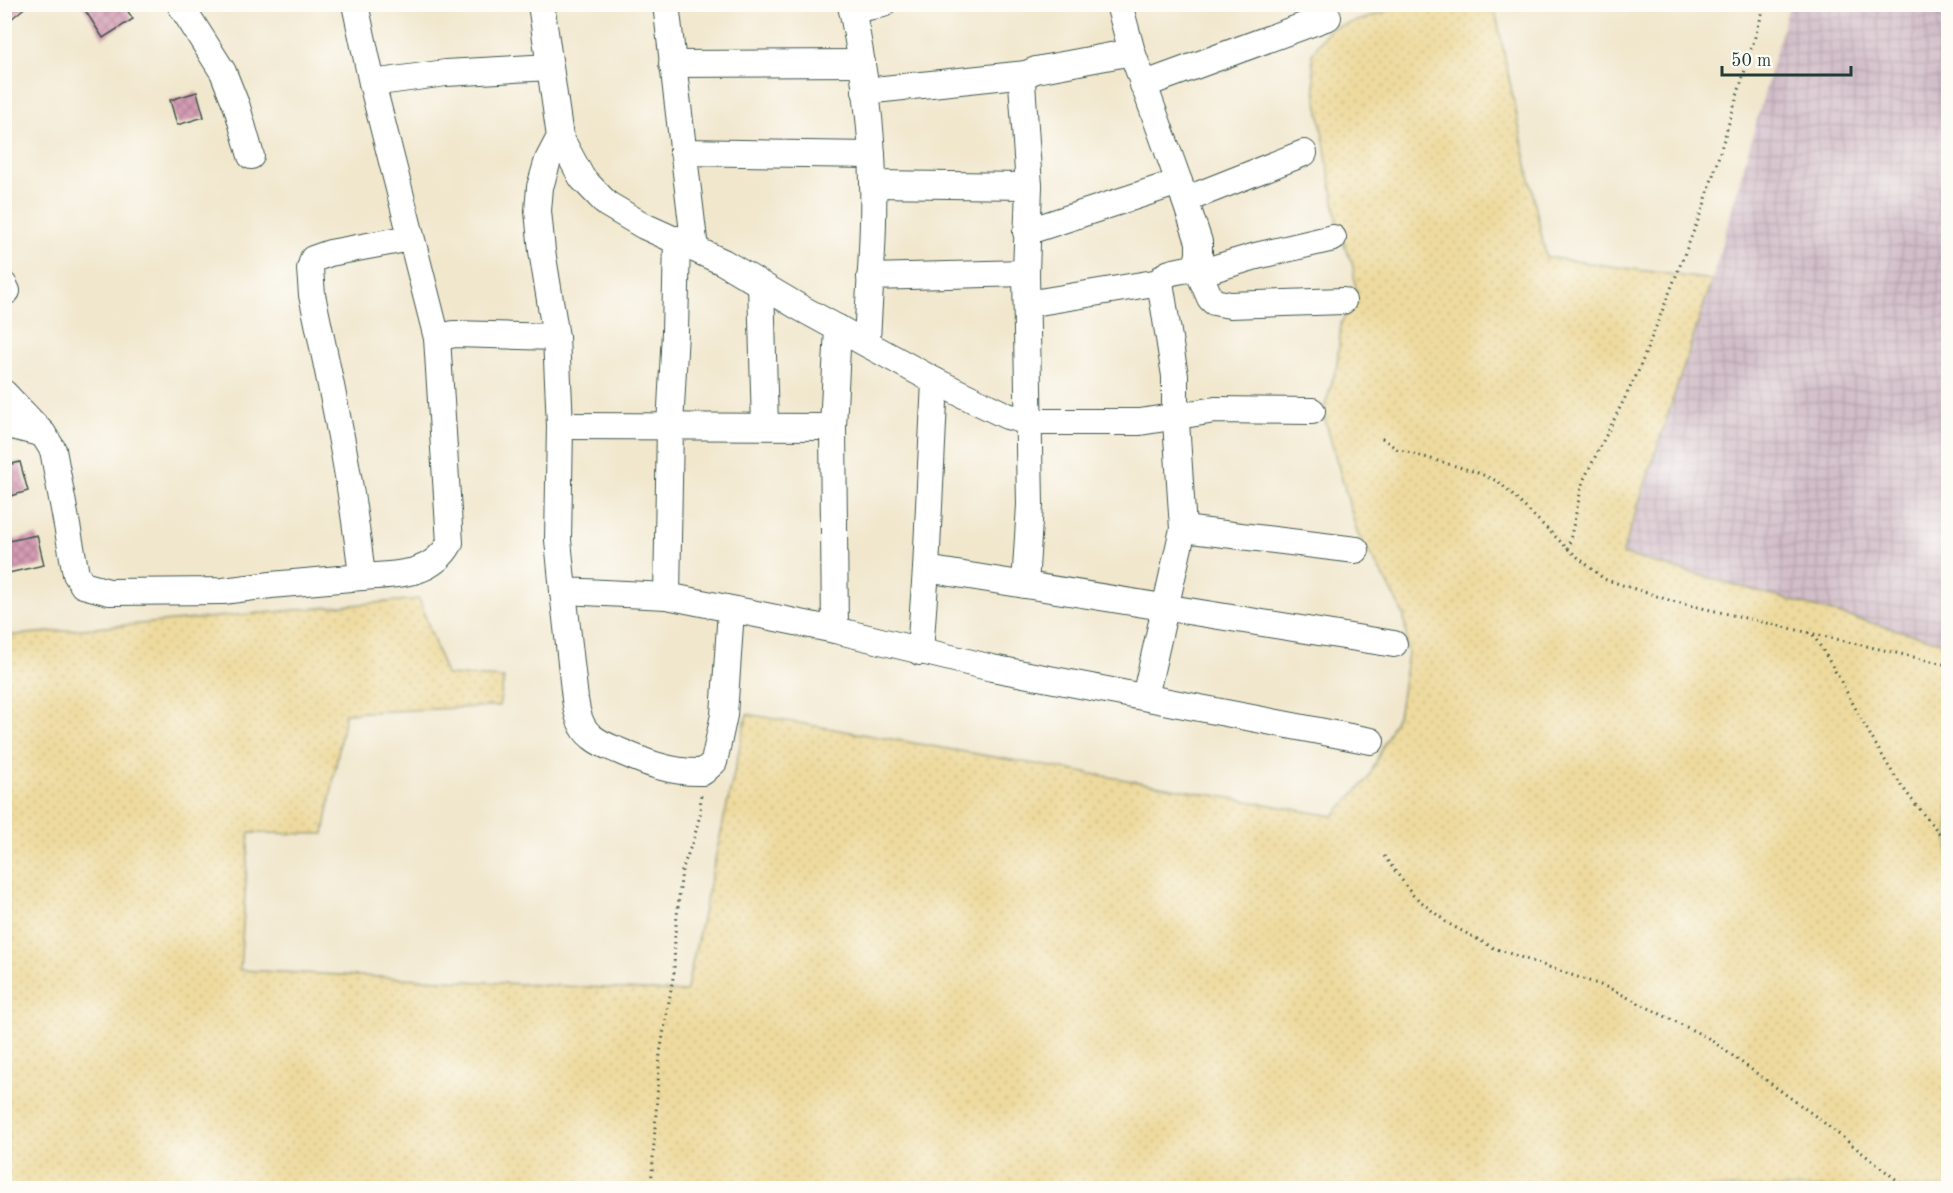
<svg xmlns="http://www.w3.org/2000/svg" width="1953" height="1193" viewBox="0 0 1953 1193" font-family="'Old Standard TT',serif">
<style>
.industrial{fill:url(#industrial-grid)}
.sand{fill:url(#sand-dots);stroke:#868c69;stroke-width:1.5}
.building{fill:url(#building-cross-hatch)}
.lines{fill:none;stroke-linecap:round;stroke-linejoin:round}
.minor-casing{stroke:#3e564b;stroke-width:28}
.path{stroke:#3e564b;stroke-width:3;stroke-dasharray:1.5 4.5;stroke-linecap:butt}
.minor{stroke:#fff;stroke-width:26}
</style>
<defs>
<pattern id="industrial-grid" width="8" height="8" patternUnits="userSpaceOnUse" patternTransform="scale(1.5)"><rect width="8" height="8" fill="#d2bdc8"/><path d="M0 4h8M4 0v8" fill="none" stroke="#b4a3ac"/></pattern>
<pattern id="sand-dots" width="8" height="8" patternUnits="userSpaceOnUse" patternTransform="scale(1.5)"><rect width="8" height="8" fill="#eeda9e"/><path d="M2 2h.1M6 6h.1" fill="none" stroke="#ccbc89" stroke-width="1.8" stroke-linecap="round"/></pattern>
<pattern id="building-cross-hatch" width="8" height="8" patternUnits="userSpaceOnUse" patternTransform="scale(1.5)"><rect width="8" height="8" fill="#d59bb4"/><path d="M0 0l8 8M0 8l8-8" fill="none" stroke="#ac8093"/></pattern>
</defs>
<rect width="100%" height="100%" fill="#fdfcf7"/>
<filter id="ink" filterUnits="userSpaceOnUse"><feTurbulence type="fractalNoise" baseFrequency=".0167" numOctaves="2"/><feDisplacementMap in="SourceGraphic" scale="12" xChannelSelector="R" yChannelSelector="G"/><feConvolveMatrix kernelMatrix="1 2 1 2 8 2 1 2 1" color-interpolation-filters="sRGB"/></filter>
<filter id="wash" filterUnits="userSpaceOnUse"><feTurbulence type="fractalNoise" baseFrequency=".008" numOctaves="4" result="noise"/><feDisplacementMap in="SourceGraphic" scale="24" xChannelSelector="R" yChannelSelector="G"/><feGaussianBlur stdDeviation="1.35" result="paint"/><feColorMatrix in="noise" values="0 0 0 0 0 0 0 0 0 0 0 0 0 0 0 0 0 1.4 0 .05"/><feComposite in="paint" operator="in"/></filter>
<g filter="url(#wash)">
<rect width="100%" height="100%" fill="#f1e7cd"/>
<path class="industrial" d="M1789,5h159v639l-327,-90 91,-274z"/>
<path class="sand" d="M1403,5h91l52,252 166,23 -90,274 326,90v544h-1943v-552l414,-37 27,76 58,3 -5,28 -154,7 -21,121 -75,-1 -9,137 446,22 61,-278 586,102 35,-37 31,-68 9,-58 -4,-37 -17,-34 -29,-47 -35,-122 14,-48 4,-41 15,-32 -3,-26 -14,-35 -24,-142 -3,-35 17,-25 39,-11z"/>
<g id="blocks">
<g class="building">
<path d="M4,4h25l-25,21z"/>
<path d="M81,4h42l10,15 -30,19z"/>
<path d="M197,92l7,25 -27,8 -7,-25z"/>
<path d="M20,462l8,29 -24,7v-32z"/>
<path d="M37,535l7,30 -40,9v-32z"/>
</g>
</g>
</g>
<g filter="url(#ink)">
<use href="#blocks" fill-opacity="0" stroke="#3e564b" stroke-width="1.5"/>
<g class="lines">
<g class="minor-casing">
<g id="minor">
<path d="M180,4l43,68 14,35 14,49"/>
<path d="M355,4l17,79 65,255 17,-4 102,3"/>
<path d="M541,4l19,133 -12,23 -8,27 -2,24 4,40 14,86 4,89 -2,114 5,51 104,5 168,34 157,38 379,73"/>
<path d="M666,4l29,245"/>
<path d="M851,4c12,58 21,119 22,178 2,53 -4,108 -6,161"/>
<path d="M1119,4l13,48 47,130 20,60v13l-3,11 14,32 4,4 16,3 113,-4"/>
<path d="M852,10l31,-6"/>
<path d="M672,64l190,-1"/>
<path d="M372,83l74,-10 104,-6"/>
<path d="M1143,85l185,-68"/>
<path d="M865,91l161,-17"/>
<path d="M560,137l22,41 25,26 37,22 79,36 76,45 136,74 72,35 23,6h110l75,-12 97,1"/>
<path d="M683,152l189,3"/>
<path d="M873,184l156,2"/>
<path d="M1185,200l119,-47"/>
<path d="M1026,232l153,-50"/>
<path d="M411,238l-81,15 -17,6 -3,10 2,26c20,94 40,186 50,282 34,-3 69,0 88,-34l-13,-205"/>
<path d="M1199,273l57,-17 77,-18"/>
<path d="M870,277l156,-4"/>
<path d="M4,285l3,6"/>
<path d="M761,285l4,141"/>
<path d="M1027,304l133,-22"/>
<path d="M4,393l39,41 10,16 23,124 7,11 26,7 114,-1 48,-6 91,-8"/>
<path d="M4,424l39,10"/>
<path d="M560,426l273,1"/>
<path d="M1183,529l173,21"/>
<path d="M926,569l468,75"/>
<path d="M1025,585l5,-80 -4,-232 3,-87 -7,-103 4,-9 10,-4 96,-18"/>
<path d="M563,591l12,108c2,14 5,29 17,38 7,6 17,10 25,13 30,13 53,23 86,22l11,-10 10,-47 7,-105"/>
<path d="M667,596l3,-170 5,-94 2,-93"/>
<path d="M835,630l-2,-203 5,-99"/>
<path d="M920,652l6,-83 9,-188"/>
<path d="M1145,697l38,-168 -8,-123v-30l-15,-94c6,-14 24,-9 36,-16"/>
</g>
</g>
<g class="path">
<path d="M1382,438l15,11 79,23 23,10 69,67 36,30 68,22 276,64"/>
<path d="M1568,549l15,-68 55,-109 66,-167 61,-201"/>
<path d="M1813,635c26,39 45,81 69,120 18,32 42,61 66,88"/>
<path d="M1384,856l29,39 34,28 47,25 115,40 99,50 106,77 93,73"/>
<path d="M651,1188l9,-135 14,-81 1,-38 7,-64 12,-32 6,-23 1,-22"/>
</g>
<use href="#minor" class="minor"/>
</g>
</g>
<rect width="1953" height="1193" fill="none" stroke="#fdfcf7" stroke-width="24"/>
<path d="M1722 66v9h129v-9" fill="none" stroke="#1f3d34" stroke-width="3"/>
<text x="1731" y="66" font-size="18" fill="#1f3d34" stroke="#fdfcf7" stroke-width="4.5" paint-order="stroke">50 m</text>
</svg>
